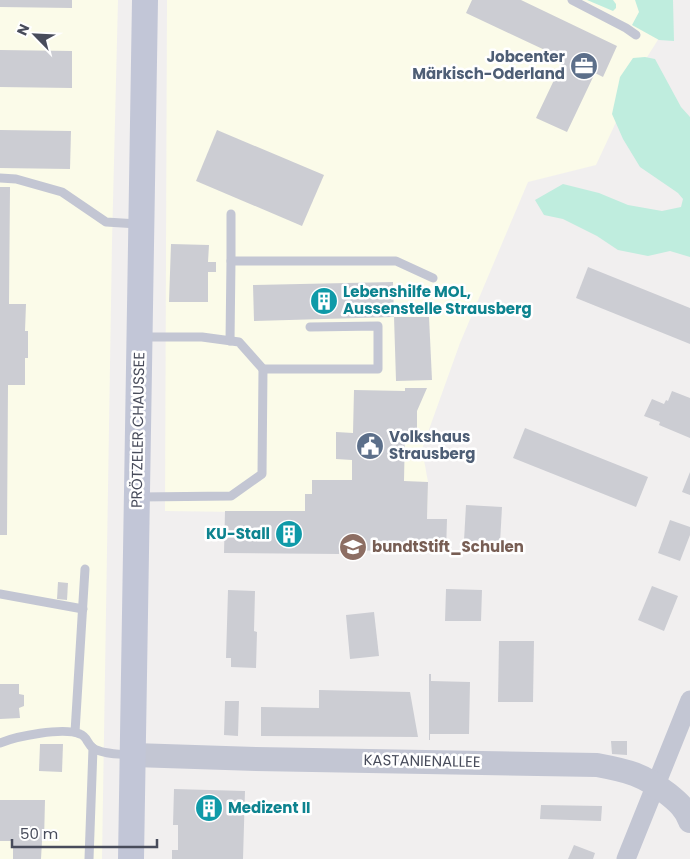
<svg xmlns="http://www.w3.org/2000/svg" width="690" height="859" viewBox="0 0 690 859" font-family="Poppins,sans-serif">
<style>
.commercial{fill:#fbfbe9}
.green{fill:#bfedde}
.building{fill:#cccdd3}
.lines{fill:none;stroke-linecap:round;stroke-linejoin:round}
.service{stroke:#c3c6d3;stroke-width:9}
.minor{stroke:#c3c6d3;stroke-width:19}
.tertiary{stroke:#c3c6d3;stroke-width:24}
.secondary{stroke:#c2c6d7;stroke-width:26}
.labels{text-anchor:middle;stroke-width:5;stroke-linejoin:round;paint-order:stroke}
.service-label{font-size:15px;font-weight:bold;fill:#4e5e75;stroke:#fff;text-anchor:end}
.culture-label{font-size:15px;font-weight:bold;fill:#0d838f;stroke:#fff;text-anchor:start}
.street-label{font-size:15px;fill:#484c5b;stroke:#fff}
.education-label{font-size:15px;font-weight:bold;fill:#785e54;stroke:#fff;text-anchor:start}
</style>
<rect width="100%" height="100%" fill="#f1efef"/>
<g class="commercial">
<path d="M0,0h118l-6,242 -10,617h-102z"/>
<path d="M167,0h479l20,27 -22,35 -48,103 -68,17 -68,161 -38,106 6,33 -1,37 -188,-7 -74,-1z"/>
</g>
<g class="green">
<path d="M587,0h26l3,4v4l-3,3z"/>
<path d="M635,0h38l1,41 -15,-1 -27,-15 7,-13z"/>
<path d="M645,57l10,2 26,48 9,10v140l-20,-6 -22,5 -30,-6 -21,-14 -34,-17 -19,-4 -9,-15 28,-16 36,9 29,12 34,6 19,-4 2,-8 -5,-6 -38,-26 -17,-28 -11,-25 8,-37 13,-19z"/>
</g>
<g class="building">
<path d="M0,0h72v8l-72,-1z"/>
<path d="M472,0h49l96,46 -14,31 -8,-4 -28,59 -31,-14 28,-59 -98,-46z"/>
<path d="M0,50l72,1v37l-72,-1z"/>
<path d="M0,130l71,1 -1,38 -70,-1z"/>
<path d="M217,130l107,45 -22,51 -106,-45z"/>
<path d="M0,187h10l-1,117h17l-1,27h3v27h-3v27h-17l-1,150h-7z"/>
<path d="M171,244l38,1 -1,17h8v10h-8v30h-39z"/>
<path d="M588,267l102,41v36l-114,-46z"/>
<path d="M393,282l1,35 -140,4 -1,-36z"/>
<path d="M394,317h35l3,63 -36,1z"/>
<path d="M405,388h22l-10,23v20h-12l-1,50 24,1 -1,37h20l-1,33 -107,-2v4l-115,-1 1,-42h80v-17h7v-14h40v-20l-16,-1v-27l17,1 1,-43 51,1z"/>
<path d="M672,391l18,7v40l-31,-13 1,-3 -16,-6 8,-17 12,5 2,-4 2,1z"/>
<path d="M525,428l123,49 -12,30 -123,-49z"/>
<path d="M690,472v23l-8,-3z"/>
<path d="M466,505l36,2 -2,36 -36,-2z"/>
<path d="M670,520l20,7v8l-10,26 -22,-8z"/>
<path d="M58,582l10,1 -1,17 -10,-1z"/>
<path d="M652,586l26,10 -14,35 -26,-11z"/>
<path d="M446,589l36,1 -1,31h-36z"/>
<path d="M228,590l27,1 -1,40 3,1 -1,36 -25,-1v-9h-5z"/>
<path d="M374,612l5,44 -29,3 -4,-44z"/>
<path d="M499,641h35l-1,61h-35z"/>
<path d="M429,674h2v7l39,1 -1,52h-39v6h-1z"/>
<path d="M0,684h19v10l5,1v11l-5,2 1,10 -20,1z"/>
<path d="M319,690l91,2 8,45 -157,-1v-29l58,1z"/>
<path d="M225,701h14l-1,35 -14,-1z"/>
<path d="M611,741h16v14l-15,-1z"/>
<path d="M40,744h23l-1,28 -23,-1z"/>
<path d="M174,789l71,2 -2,68h-71v-9h6v-25h-5z"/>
<path d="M0,800h45l-1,41h-2l-1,18h-28v-18h-13z"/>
<path d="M541,805l61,1 -1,15 -61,-2z"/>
<path d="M574,845l21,8 -2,6h-25z"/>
</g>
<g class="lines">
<g class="service">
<path d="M572,0l54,28 10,7"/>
<path d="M0,178l16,1 46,13 44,30 32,2"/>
<path d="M231,214v47"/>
<path d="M140,337h62l37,5 24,27"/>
<path d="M230,341l1,-80h165l37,17"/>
<path d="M140,497l91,-1 31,-22 1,-105h115v-43l-68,1"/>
<path d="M0,594l83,15"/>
<path d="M75,732l10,-163"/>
<path d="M0,743c17,-7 63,-16 80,-9 7,2 7,10 13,14 8,6 28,6 38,7"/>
<path d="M89,859l4,-111"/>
</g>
<path class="minor" d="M626,859l64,-159"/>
<path class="tertiary" d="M134,755l122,4 341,6c32,6 45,9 71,29 10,8 18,15 22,27"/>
<path class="secondary" d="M131,859l14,-859"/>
</g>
<defs>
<g id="office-disc" transform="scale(1.4375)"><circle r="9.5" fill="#5c6f8a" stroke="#fff"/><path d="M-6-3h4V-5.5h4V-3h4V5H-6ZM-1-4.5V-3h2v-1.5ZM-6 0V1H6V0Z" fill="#fff"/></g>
<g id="building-disc" transform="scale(1.4375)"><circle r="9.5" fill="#0f9aa8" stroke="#fff"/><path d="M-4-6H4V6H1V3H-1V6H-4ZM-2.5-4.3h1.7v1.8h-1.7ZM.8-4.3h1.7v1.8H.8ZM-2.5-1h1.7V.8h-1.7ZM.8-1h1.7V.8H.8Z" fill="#fff"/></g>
<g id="civic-disc" transform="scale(1.4375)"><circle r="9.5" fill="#5c6f8a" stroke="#fff"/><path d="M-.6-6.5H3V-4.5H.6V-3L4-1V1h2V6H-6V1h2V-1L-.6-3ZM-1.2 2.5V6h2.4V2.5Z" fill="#fff"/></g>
<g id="school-disc" transform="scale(1.4375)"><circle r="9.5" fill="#8d6e63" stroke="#fff"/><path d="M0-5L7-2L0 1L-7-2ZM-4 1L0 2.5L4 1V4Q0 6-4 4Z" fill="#fff"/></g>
</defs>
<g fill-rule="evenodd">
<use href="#office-disc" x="584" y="66"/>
<use href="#building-disc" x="324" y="301"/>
<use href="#civic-disc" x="370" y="446"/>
<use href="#building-disc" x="289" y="534"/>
<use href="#school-disc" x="353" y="547"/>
<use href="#building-disc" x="209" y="808"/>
</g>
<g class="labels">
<g class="service-label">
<text x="565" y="62">Jobcenter<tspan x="565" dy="17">Märkisch-Oderland</tspan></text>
<text x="389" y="442" text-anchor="start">Volkshaus<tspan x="389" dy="17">Strausberg</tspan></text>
</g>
<g class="culture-label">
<text x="343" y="297">Lebenshilfe MOL,<tspan x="343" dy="17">Aussenstelle Strausberg</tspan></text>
<text x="270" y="539" text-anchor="end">KU-Stall</text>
<text x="228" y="813">Medizent II</text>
</g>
<g class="street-label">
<text transform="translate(138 430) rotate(-89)" y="5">PRÖTZELER CHAUSSEE</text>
<text transform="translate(422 761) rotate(1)" y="5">KASTANIENALLEE</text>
</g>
<g class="education-label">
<text x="372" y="552">bundtStift_Schulen</text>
</g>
</g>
<g transform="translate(35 35) rotate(294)" stroke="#ffffff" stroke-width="4" paint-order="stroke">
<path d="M0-4L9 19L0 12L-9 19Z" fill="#484c5b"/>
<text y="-8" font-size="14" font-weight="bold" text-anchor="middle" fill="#484c5b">N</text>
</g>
<path d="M12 839v8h145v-8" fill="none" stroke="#484c5b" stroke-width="2.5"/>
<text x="20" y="839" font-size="15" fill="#484c5b" stroke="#ffffff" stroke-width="4" paint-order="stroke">50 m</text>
</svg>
